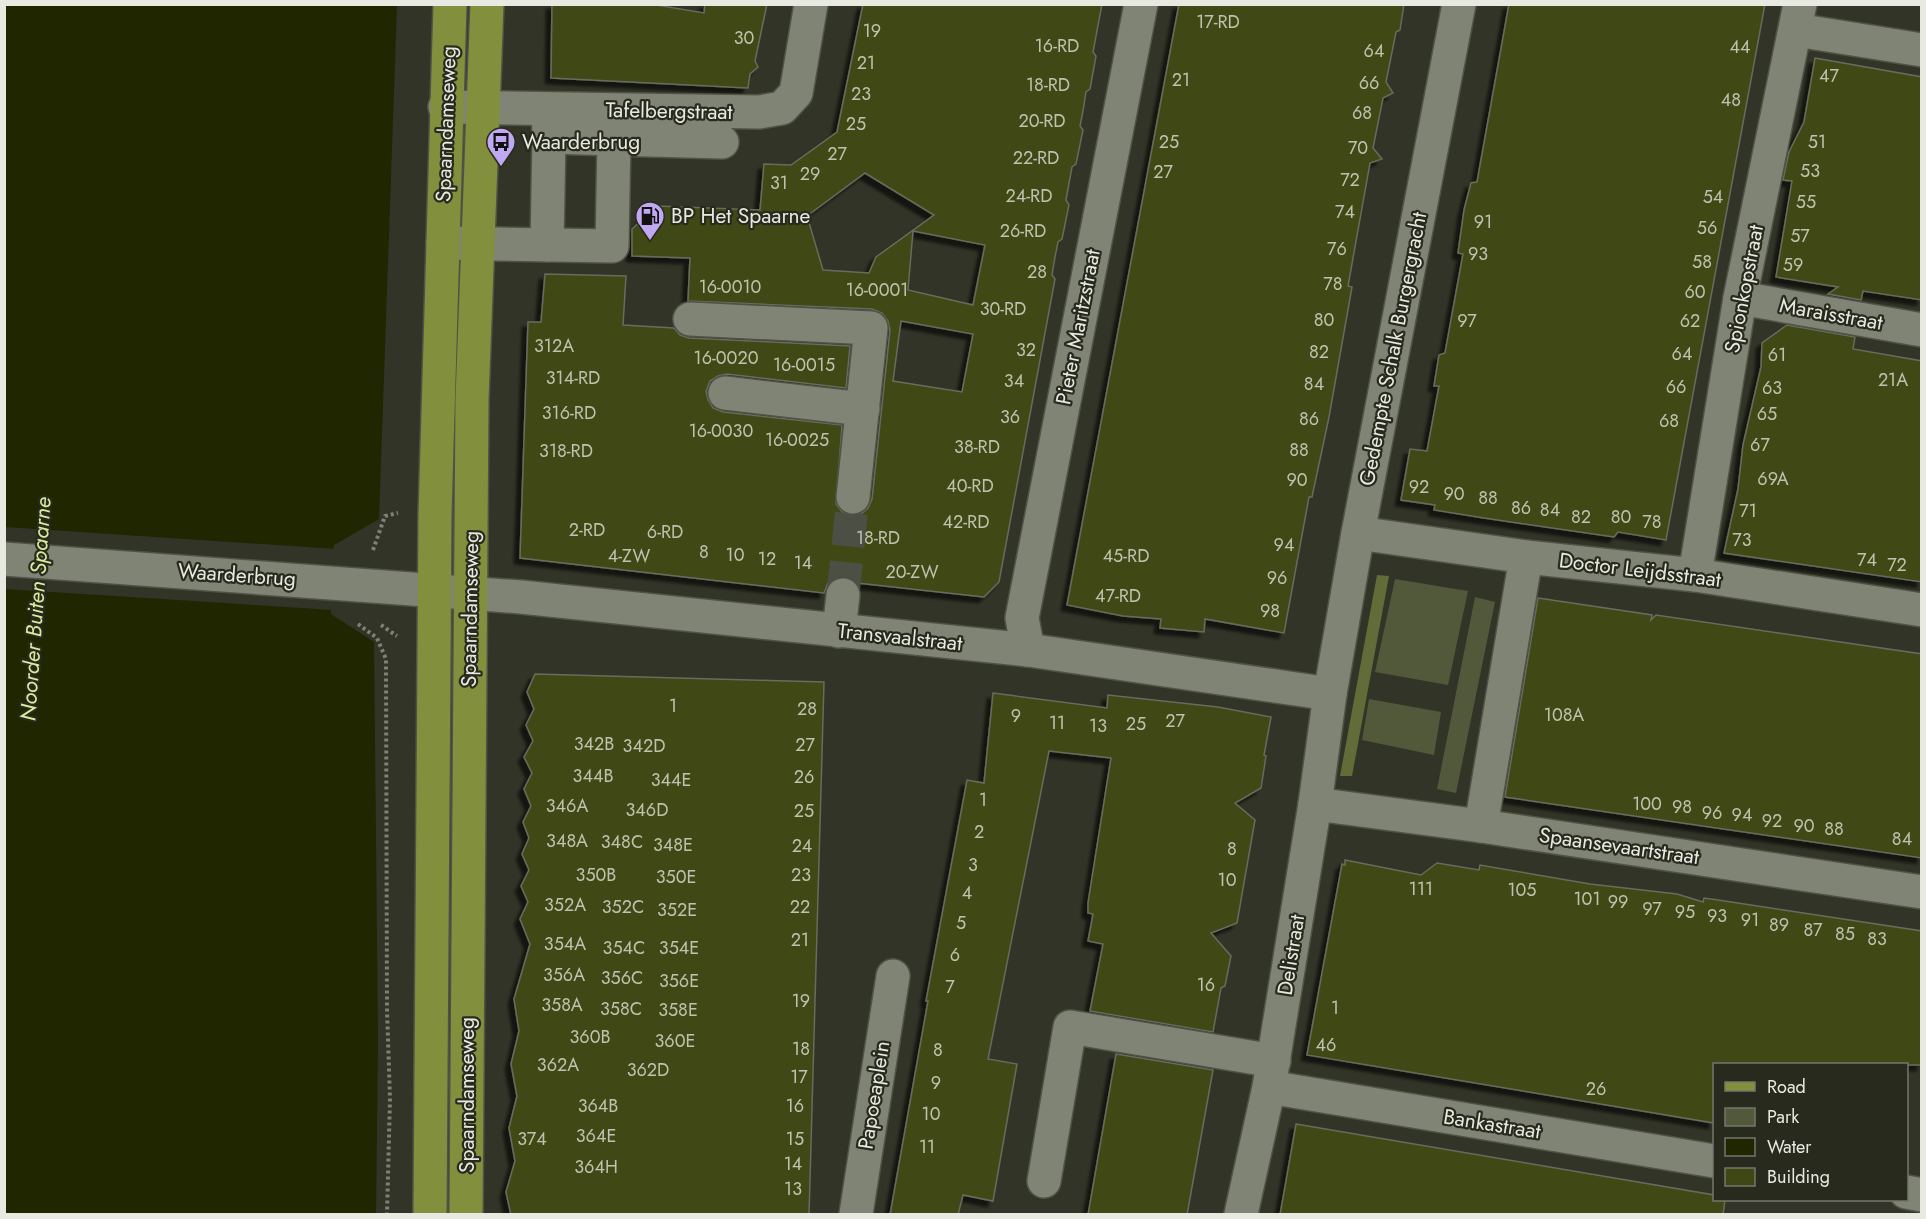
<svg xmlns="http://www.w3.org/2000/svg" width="1926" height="1219" viewBox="0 0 1926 1219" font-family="Jost,sans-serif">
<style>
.green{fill:#51593a}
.forest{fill:#626c39}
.water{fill:#1f2600}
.pier{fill:#313427}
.building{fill:#3f4814;stroke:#686c5d;stroke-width:1.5;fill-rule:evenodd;filter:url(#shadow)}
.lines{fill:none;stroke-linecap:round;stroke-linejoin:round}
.minor-tunnel{stroke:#4c4f43;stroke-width:33;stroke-dasharray:33 16;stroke-linecap:butt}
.minor-casing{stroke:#4f5246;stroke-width:36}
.major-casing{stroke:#4f5246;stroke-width:36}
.path{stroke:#7f8176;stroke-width:4;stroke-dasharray:3 3;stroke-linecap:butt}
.minor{stroke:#808474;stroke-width:33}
.major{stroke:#828f3d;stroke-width:33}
.labels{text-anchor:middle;stroke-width:4.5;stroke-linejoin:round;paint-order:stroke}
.number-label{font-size:18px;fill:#bec2ae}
.street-label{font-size:21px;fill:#e8eae1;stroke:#272a1d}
.poi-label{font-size:21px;fill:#e8eae1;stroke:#272a1d;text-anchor:start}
.water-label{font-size:22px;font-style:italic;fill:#daec9b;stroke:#272a1d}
</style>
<defs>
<filter id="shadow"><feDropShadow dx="-5.5" dy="5.5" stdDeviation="1.5" flood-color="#0009"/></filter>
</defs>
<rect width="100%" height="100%" fill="#313427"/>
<g class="green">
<path d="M1395,579l73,12 -20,94 -73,-13z"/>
<path d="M1475,597l20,5 -39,191 -19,-4z"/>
<path d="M1369,699l72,13 -7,43 -72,-15z"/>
</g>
<path class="forest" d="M1377,575l12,1 -37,200h-12z"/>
<path class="water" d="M5,5h392l-18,514 -45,26 -3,69 43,28 4,398 -2,174h-371z"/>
<path class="pier" d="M5,527l332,22 -4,61 -329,-21z"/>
<g class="building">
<path d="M552,4h98l54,9 1,-9h62l-12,57 3,6 -8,7 -2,14 -197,-10z"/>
<path d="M863,4h239l-9,48 3,4 -6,33 -4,3 -3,19 -3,15 3,4 -7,34 -4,3 -3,16 -3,17 3,5 -7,34 -4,3 -3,15 -3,18 3,4 -56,303 -15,15 -127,-14 -13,-7 -9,2 -7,5 -4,10 -304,-35 8,-236h13l4,-48 81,2 -3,49 51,3 6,7 9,3 161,8 -4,42 -119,-14 -9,2 -8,5 -4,10 2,9 5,8 10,4 119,13 -6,79 6,8 8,4 11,-2 7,-6 4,-9 18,-169 -2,-9 -6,-8 -10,-4 -184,-8 2,-43 -58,-2v-27l25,-23 103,4 4,-46 27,1 46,-33zM865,173l69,42 -58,42 -7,16 -46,-3 -16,-54zM913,231l72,14 -12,60 -65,-15zM901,321l72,13 -11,58 -69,-11z"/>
<path d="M1179,4h225l-4,26 -4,2 -10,50 7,11 -10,5 -10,50 9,11 -12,4 -22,123 4,1 -23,130 -17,80h-3l-25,136 -79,-14 -1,13 -44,-4 1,-9 -38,-3 -56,-11z"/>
<path d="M1509,4h256l-99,536 -48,-8 -4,5 -130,-19 -50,-8 1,-5 -34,-5 9,-51 17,2 12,-65h-5l5,-31 6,-2 18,-99 -5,-1 6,-43 7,-27 6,-1z"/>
<path d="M1815,58l107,19v223l-59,-9 -2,9 -33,-6 10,-7 -62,-10 16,-96 -9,-1 6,-28 15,-30z"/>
<path d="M1787,325l68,12 -2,12 69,12v221l-198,-29 14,-64 5,-44 18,-78 1,-24z"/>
<path d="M1538,598l114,17 -1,5 5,-5 266,39v204l-417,-61z"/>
<path d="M535,674l289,8 -15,533h-298l-5,-23 9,-31 -6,-33 8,-32 -6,-32 8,-33 -5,-32 16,-55 -10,-25 8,-17 -7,-16 8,-16 -7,-16 7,-16 -6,-16 8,-16 -7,-17 8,-16 -8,-16 9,-16 -7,-16 8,-16 -7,-17z"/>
<path d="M993,693l114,15 1,-13 110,12 53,10 -7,38 2,1 -5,32 -26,15 20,17 -18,103 -26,10 20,23 -6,30 -4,2 -8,44 -123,-21 13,-67 -15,-3 5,-27 -5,-1v-10l23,-145 -62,-7 -61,308 29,5 -24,137 -30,-6 -5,20h-68l38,-214h-2l41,-221 17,3z"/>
<path d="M1345,860l76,15 16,-12 42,7 1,-5 110,19 87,10 26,8 1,-4 14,2 204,31v134h-208v58l-407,-68 35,-191 3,1z"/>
<path d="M1116,1054l97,16 -26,145h-99z"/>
<path d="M1296,1124l418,71v5h11l-2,15h-443z"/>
</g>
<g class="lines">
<path class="minor-tunnel" d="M843,595l10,-98"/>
<g class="minor-casing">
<g id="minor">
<path d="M1796,30l126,20"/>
<path d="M445,107l314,5 23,-4 14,-15 15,-89"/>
<path d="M614,139l108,3"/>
<path d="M443,243l169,3 2,-107 -65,-2 -1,-28"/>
<path d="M547,245l2,-108"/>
<path d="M1740,298l182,32"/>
<path d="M690,319l181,9 -18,169"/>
<path d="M725,393l138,16"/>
<path d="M1358,533l168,24 169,18 227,35"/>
<path d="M4,559l517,38 507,53 302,44"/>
<path d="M1695,575l45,-277 60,-294"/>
<path d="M839,631l4,-36"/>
<path d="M1028,650l-6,-32 119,-614"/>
<path d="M1315,804l166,22 441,66"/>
<path d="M1481,826l45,-269"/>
<path d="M1269,1087l445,74"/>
<path d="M1044,1181l26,-154 204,34"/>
<path d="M1906,1192l16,3"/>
<path d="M856,1214l37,-238"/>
<path d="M1241,1214l28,-127 46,-283 15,-110 28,-161 101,-529"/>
</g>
</g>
<g class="major-casing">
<g id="major">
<path d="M430,1214l5,-699 15,-511"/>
<path d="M466,1214l6,-815 15,-395"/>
</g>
</g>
<g class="path">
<path d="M373,550l12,-34 13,-3"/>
<path d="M358,624l19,14 9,21 1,350 3,90 -3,115"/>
<path d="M381,625l16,11"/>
</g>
<use href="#minor" class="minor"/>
<use href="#major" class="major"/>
</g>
<defs>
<g id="bus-pin" transform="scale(1.5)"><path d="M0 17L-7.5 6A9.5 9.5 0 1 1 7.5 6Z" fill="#c1a8f3" stroke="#272a1d"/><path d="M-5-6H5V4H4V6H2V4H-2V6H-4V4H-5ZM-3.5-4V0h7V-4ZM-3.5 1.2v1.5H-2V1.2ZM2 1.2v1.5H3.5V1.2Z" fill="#111"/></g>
<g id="fuel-pin" transform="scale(1.5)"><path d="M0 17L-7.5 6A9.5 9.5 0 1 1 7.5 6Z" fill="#c1a8f3" stroke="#272a1d"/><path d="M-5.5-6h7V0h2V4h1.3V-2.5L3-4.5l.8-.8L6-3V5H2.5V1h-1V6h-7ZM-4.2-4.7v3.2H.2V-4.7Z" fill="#111"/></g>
</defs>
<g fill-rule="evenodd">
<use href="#bus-pin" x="501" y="142"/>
<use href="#fuel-pin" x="650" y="216"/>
</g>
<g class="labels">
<g class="number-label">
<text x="1218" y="28">17-RD</text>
<text x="872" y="37">19</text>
<text x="744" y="44">30</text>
<text x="1057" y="52">16-RD</text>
<text x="1740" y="53">44</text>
<text x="1374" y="57">64</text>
<text x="866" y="69">21</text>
<text x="1829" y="82">47</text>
<text x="1181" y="86">21</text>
<text x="1369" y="89">66</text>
<text x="1048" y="91">18-RD</text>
<text x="861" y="100">23</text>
<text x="1731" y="106">48</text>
<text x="1362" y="119">68</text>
<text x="1042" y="127">20-RD</text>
<text x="856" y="130">25</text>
<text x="1169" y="148">25</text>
<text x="1817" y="148">51</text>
<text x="1358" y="154">70</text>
<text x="837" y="160">27</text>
<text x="1036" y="164">22-RD</text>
<text x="1810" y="177">53</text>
<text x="1163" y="178">27</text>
<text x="810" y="180">29</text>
<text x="1350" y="186">72</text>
<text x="779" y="189">31</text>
<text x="1029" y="202">24-RD</text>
<text x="1713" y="203">54</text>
<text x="1806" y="208">55</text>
<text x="1345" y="218">74</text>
<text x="1483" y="228">91</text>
<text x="1707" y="234">56</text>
<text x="1023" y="237">26-RD</text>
<text x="1800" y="242">57</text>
<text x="1337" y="255">76</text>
<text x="1478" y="260">93</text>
<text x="1702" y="268">58</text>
<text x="1793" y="271">59</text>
<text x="1037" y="278">28</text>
<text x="1333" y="290">78</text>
<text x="730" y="293">16-0010</text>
<text x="877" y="296">16-0001</text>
<text x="1695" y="298">60</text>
<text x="1003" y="315">30-RD</text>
<text x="1324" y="326">80</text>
<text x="1467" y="327">97</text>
<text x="1690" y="327">62</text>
<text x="554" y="352">312A</text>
<text x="1026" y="356">32</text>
<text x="1319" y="358">82</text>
<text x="1682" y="360">64</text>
<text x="1777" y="361">61</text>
<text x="726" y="364">16-0020</text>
<text x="804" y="371">16-0015</text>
<text x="573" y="384">314-RD</text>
<text x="1893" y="386">21A</text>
<text x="1014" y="387">34</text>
<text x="1314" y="390">84</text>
<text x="1676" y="393">66</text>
<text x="1772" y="394">63</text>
<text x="569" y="419">316-RD</text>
<text x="1767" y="420">65</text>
<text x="1010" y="423">36</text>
<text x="1309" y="425">86</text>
<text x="1669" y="427">68</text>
<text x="721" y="437">16-0030</text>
<text x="797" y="446">16-0025</text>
<text x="1760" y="451">67</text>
<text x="977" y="453">38-RD</text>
<text x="1299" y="456">88</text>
<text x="566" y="457">318-RD</text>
<text x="1773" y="485">69A</text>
<text x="1297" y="486">90</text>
<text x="970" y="492">40-RD</text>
<text x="1419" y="493">92</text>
<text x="1454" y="500">90</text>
<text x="1488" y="504">88</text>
<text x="1521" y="514">86</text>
<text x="1550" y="516">84</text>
<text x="1748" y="517">71</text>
<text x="1581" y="523">82</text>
<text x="1621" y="523">80</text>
<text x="966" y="528">42-RD</text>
<text x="1652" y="528">78</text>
<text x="587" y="536">2-RD</text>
<text x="665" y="538">6-RD</text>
<text x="878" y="544">18-RD</text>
<text x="1742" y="546">73</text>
<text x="1284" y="551">94</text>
<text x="704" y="558">8</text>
<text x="735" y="561">10</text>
<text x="629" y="562">4-ZW</text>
<text x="1126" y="562">45-RD</text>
<text x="767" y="565">12</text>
<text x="1867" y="566">74</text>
<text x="803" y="569">14</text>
<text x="1897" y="571">72</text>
<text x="912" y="578">20-ZW</text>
<text x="1277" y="584">96</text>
<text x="1118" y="602">47-RD</text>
<text x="1270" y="617">98</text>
<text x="673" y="712">1</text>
<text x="807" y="715">28</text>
<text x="1564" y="721">108A</text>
<text x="1016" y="722">9</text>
<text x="1175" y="727">27</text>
<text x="1057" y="729">11</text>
<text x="1136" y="730">25</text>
<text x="1098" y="732">13</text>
<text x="594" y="750">342B</text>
<text x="805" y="751">27</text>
<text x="644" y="752">342D</text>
<text x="593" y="782">344B</text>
<text x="804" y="783">26</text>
<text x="671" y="786">344E</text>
<text x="983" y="806">1</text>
<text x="1647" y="810">100</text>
<text x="567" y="812">346A</text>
<text x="1682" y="813">98</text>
<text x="647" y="816">346D</text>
<text x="804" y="817">25</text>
<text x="1712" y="819">96</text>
<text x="1742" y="821">94</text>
<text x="1772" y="827">92</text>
<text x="1804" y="832">90</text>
<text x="1834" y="835">88</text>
<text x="979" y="838">2</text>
<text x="1902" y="845">84</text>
<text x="567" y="847">348A</text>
<text x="622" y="848">348C</text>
<text x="673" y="851">348E</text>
<text x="802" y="852">24</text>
<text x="1232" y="855">8</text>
<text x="973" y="871">3</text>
<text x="596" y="881">350B</text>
<text x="801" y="881">23</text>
<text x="676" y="883">350E</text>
<text x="1227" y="886">10</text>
<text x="1421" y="895">111</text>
<text x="1522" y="896">105</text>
<text x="967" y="899">4</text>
<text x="1587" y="905">101</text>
<text x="1618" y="908">99</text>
<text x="565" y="911">352A</text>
<text x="623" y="913">352C</text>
<text x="800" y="913">22</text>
<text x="1652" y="915">97</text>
<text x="677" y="916">352E</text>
<text x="1685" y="918">95</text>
<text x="1717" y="922">93</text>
<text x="1750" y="926">91</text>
<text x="961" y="929">5</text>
<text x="1779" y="931">89</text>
<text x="1813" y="936">87</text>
<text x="1845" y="940">85</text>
<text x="1877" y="945">83</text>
<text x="800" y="946">21</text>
<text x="565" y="950">354A</text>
<text x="624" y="954">354C</text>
<text x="679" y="954">354E</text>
<text x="955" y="961">6</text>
<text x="564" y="981">356A</text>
<text x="622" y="984">356C</text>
<text x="679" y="987">356E</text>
<text x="1206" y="991">16</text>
<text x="950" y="993">7</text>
<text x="801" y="1007">19</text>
<text x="562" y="1011">358A</text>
<text x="1335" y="1014">1</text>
<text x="621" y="1015">358C</text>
<text x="678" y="1016">358E</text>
<text x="590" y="1043">360B</text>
<text x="675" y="1047">360E</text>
<text x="1326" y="1051">46</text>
<text x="801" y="1055">18</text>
<text x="938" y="1056">8</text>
<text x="558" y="1071">362A</text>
<text x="648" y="1076">362D</text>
<text x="799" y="1083">17</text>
<text x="936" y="1089">9</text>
<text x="1596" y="1095">26</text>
<text x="598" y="1112">364B</text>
<text x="795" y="1112">16</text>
<text x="931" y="1120">10</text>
<text x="596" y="1142">364E</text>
<text x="532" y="1145">374</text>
<text x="795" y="1145">15</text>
<text x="927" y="1153">11</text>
<text x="793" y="1170">14</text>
<text x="596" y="1173">364H</text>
<text x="793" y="1195">13</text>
</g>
<g class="street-label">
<text transform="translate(669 111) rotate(1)" y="7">Tafelbergstraat</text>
<text transform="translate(446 124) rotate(-88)" y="7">Spaarndamseweg</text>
<text transform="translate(1744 289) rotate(-79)" y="7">Spionkopstraat</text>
<text transform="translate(1831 314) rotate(10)" y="7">Maraisstraat</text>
<text transform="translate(1078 327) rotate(-79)" y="7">Pieter Maritzstraat</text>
<text transform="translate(1393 349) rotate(-79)" y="7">Gedempte Schalk Burgergracht</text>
<text transform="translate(1640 570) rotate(7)" y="7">Doctor Leijdsstraat</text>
<text transform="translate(237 575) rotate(4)" y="7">Waarderbrug</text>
<text transform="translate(470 609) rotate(-89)" y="7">Spaarndamseweg</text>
<text transform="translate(900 637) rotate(6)" y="7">Transvaalstraat</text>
<text transform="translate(1619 846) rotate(8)" y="7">Spaansevaartstraat</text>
<text transform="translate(1291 955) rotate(-81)" y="7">Delistraat</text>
<text transform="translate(467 1095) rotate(-90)" y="7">Spaarndamseweg</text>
<text transform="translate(874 1095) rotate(-81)" y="7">Papoeaplein</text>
<text transform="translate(1492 1124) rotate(9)" y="7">Bankastraat</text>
</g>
<g class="poi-label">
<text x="522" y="149">Waarderbrug</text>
<text x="671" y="223">BP Het Spaarne</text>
</g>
<g class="water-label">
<text transform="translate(35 609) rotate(-86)" y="8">Noorder Buiten Spaarne</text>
</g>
</g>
<rect width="1926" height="1219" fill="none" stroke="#e8eae1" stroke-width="12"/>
<rect x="1713" y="1063" width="195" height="138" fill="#272a1d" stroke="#74776b" stroke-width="1.5"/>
<rect x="1725" y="1082" width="30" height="9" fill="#828f3d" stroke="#74776b" stroke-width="1.5"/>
<text x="1767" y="1093" font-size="18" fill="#e8eae1">Road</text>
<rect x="1725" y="1108" width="30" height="18" fill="#51593a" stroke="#74776b" stroke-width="1.5"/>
<text x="1767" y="1123" font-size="18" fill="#e8eae1">Park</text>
<rect x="1725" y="1138" width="30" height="18" fill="#1f2600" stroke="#74776b" stroke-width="1.5"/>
<text x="1767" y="1153" font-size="18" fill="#e8eae1">Water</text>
<rect x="1725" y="1168" width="30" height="18" fill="#3f4814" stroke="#74776b" stroke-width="1.5"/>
<text x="1767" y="1183" font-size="18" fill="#e8eae1">Building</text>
</svg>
